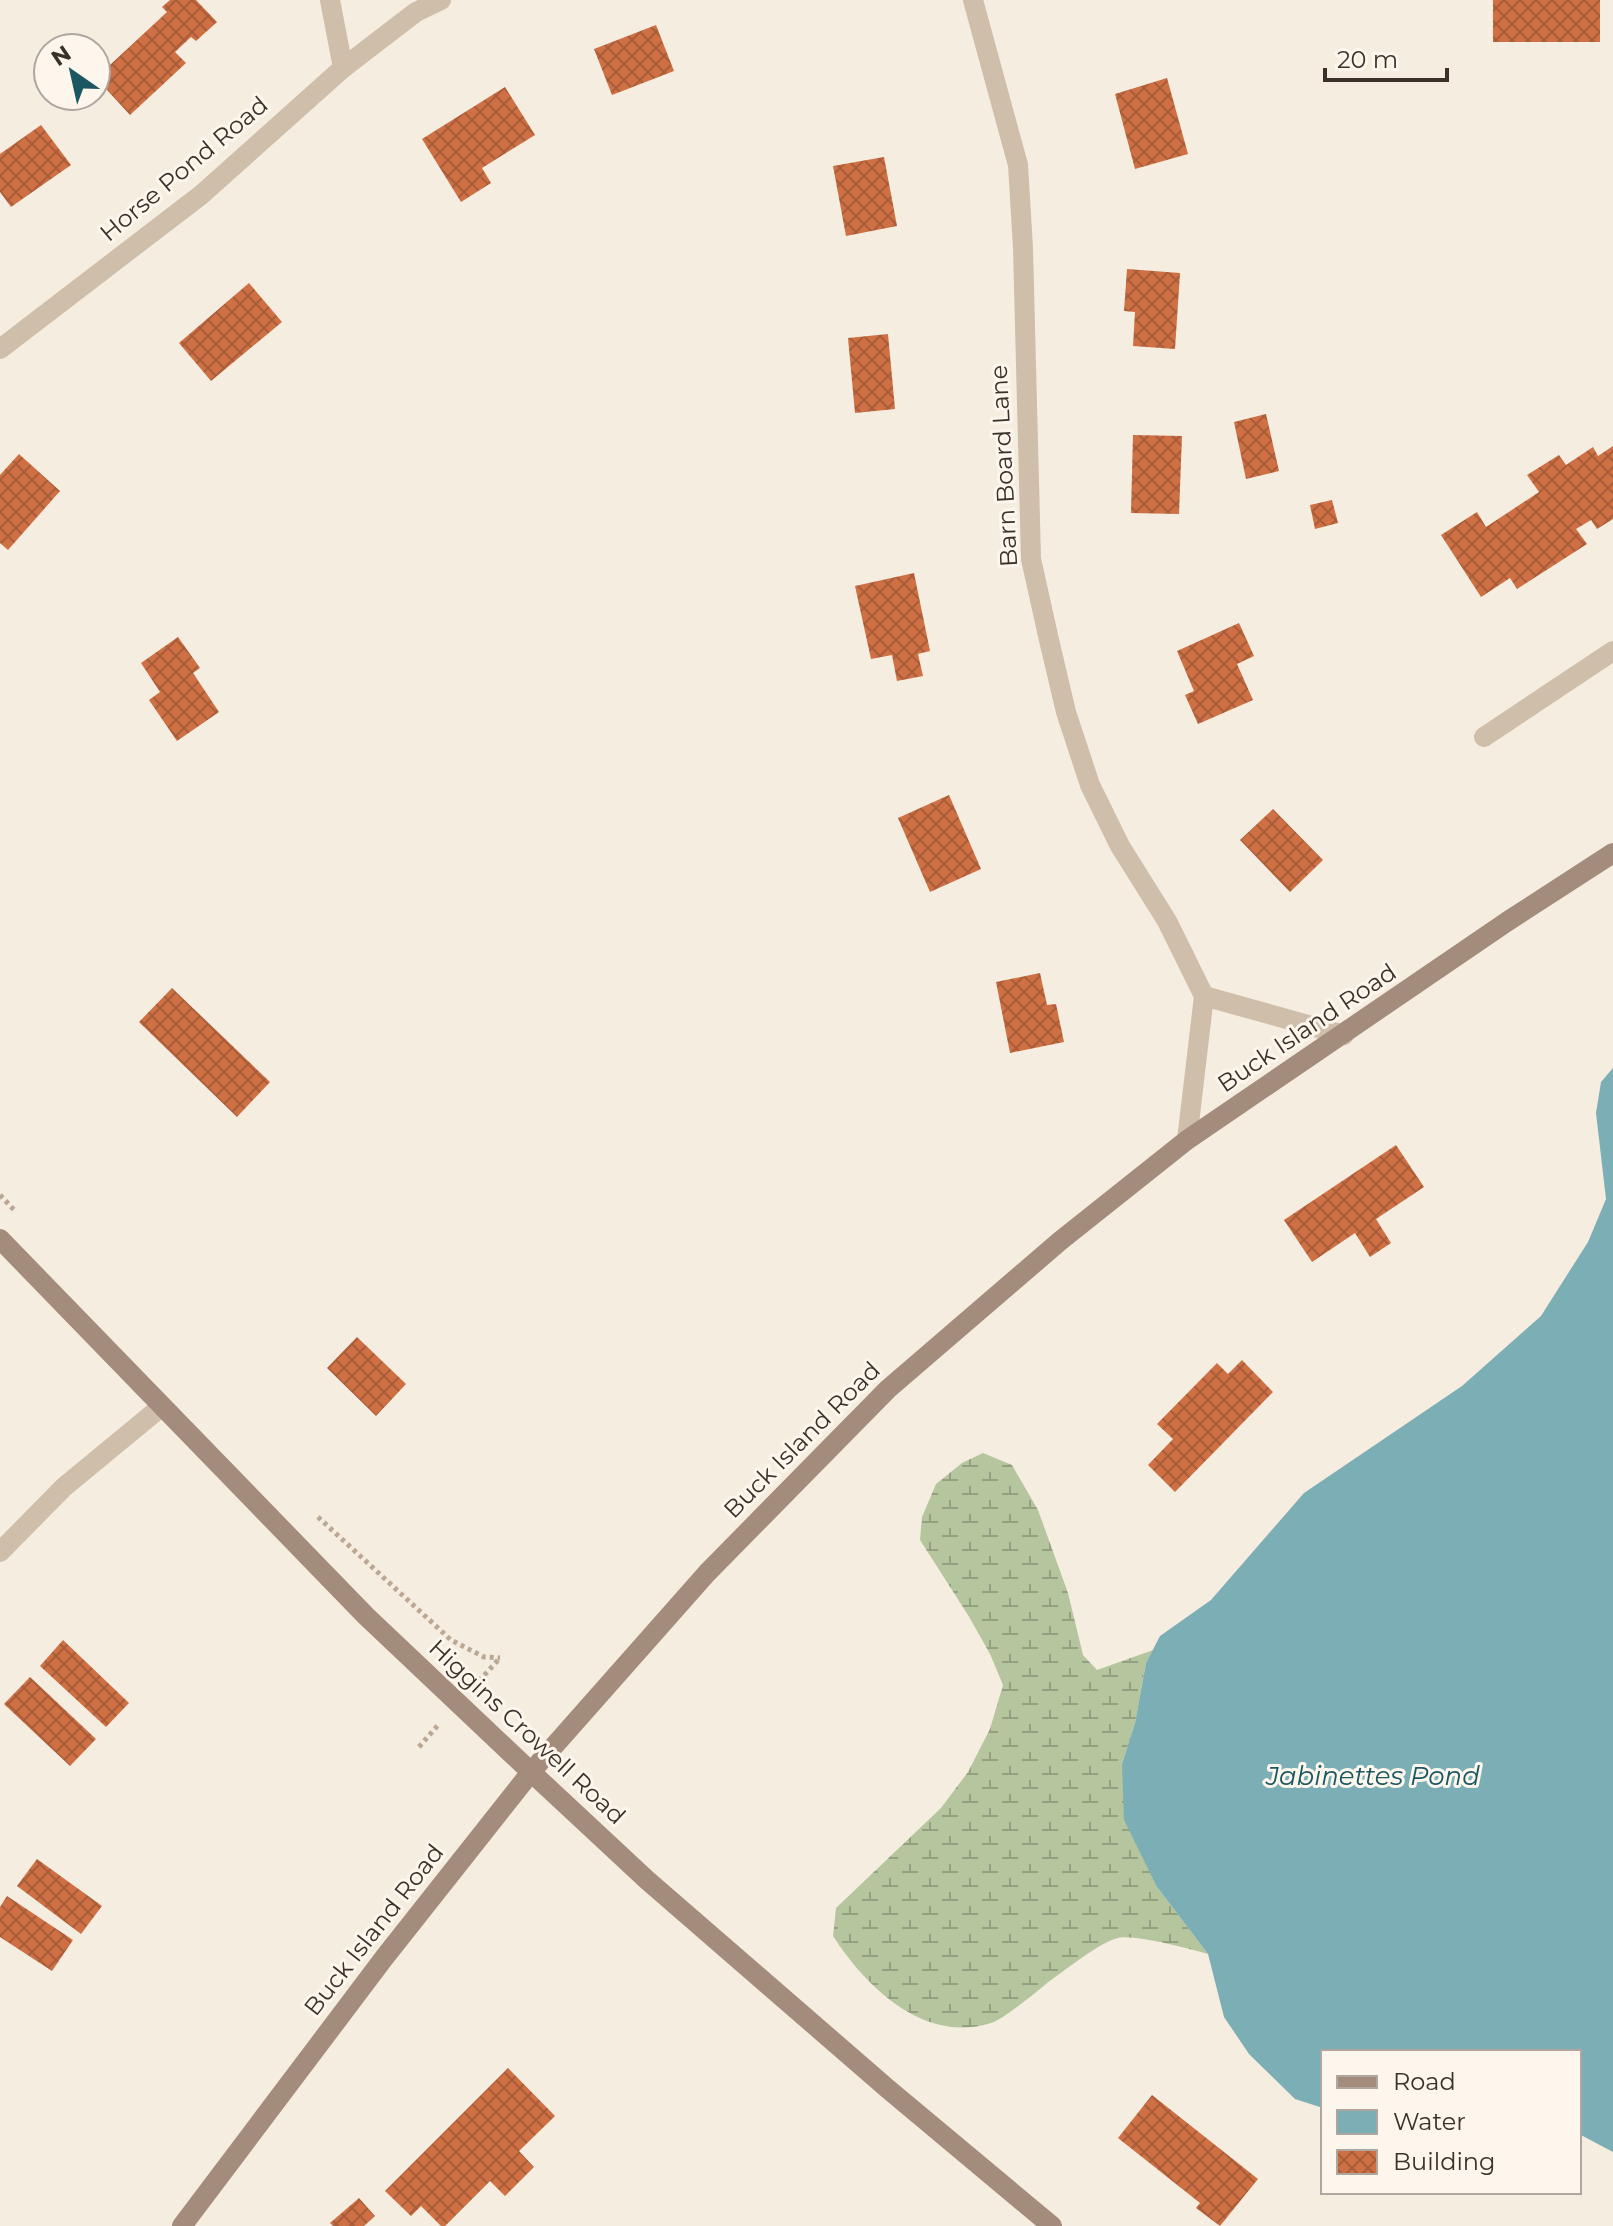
<svg xmlns="http://www.w3.org/2000/svg" width="1613" height="2226" viewBox="0 0 1613 2226" font-family="Montserrat,sans-serif">
<style>
.wetland{fill:url(#wetland-marsh)}
.water{fill:#7caeb5}
.building{fill:url(#building-cross-hatch)}
.lines{fill:none;stroke-linecap:round;stroke-linejoin:round}
.path{stroke:#bba894;stroke-width:5;stroke-dasharray:4 4;stroke-linecap:butt}
.service{stroke:#cfbeaa;stroke-width:20}
.minor{stroke:#cfbeaa;stroke-width:20}
.secondary{stroke:#a38c7b;stroke-width:20}
.labels{text-anchor:middle;stroke-width:6;stroke-linejoin:round;paint-order:stroke}
.street-label{font-size:24px;fill:#3c312a;stroke:#fcf6ed}
.water-label{font-size:26px;font-style:italic;fill:#1b5761;stroke:#fcf6ed}
</style>
<defs>
<pattern id="wetland-marsh" width="20" height="14" patternUnits="userSpaceOnUse" patternTransform="scale(2)"><rect width="20" height="14" fill="#b5c69e"/><path d="M1 5h8M5 5V1M11 12h8M15 12V8" fill="none" stroke="#94a181"/></pattern>
<pattern id="building-cross-hatch" width="8" height="8" patternUnits="userSpaceOnUse" patternTransform="scale(2)"><rect width="8" height="8" fill="#cf7044"/><path d="M0 0l8 8M0 8l8-8" fill="none" stroke="#a95d39"/></pattern>
</defs>
<rect width="100%" height="100%" fill="#f5ede0"/>
<path class="wetland" d="M983,1453l29,12 26,45 30,83 15,62 14,15 56,-20 -7,13 -11,60 -13,41 35,123 51,67c-18,-5 -74,-20 -90,-16 -18,4 -51,31 -67,42 -14,11 -45,38 -60,43 -67,21 -125,-36 -158,-87l3,-28 105,-100 27,-36 22,-43 13,-44 -13,-31 -22,-39 -48,-75 2,-23 14,-33 26,-21z"/>
<path class="water" d="M1613,1068v1084l-34,-18v-82h-256v56l-28,-9 -46,-45 -25,-37 -16,-63 -51,-67 -33,-67 -2,-56 13,-41 11,-60 14,-27 51,-36 93,-107 158,-107 79,-70 47,-74 18,-43 -10,-86 5,-31z"/>
<g class="building">
<path d="M170,0h26l21,22 -21,19 -5,-4 -16,15 11,11 -56,52 -34,-37 71,-66 -5,-5z"/>
<rect x="1493" y="0" width="107" height="42"/>
<path d="M656,25l18,46 -62,24 -18,-46z"/>
<path d="M1167,78l21,76 -53,15 -20,-75z"/>
<path d="M505,87l30,48 -53,33 9,15 -30,19 -39,-63z"/>
<path d="M41,125l30,40 -60,42 -11,-15v-38z"/>
<path d="M884,157l13,69 -51,10 -13,-70z"/>
<path d="M1127,269l53,4 -5,76 -42,-3 2,-34 -11,-1z"/>
<path d="M249,283l33,39 -71,59 -32,-38z"/>
<path d="M888,334l7,75 -40,4 -7,-75z"/>
<path d="M1266,414l13,57 -33,8 -12,-57z"/>
<path d="M1133,435l49,1 -3,78 -48,-1z"/>
<path d="M1613,446v73l-16,10 -6,-9 -15,9 11,15 -70,45 -7,-11 -29,19 -40,-62 36,-23 9,15 53,-35 -12,-17 32,-20 7,10 27,-18 5,9z"/>
<path d="M19,454l41,37 -52,59 -8,-7v-68z"/>
<path d="M1332,500l6,23 -23,6 -5,-24z"/>
<path d="M914,573l16,78 -12,3 5,22 -26,5 -5,-26 -21,4 -16,-73z"/>
<path d="M1239,623l15,33 -17,8 16,36 -55,24 -13,-29 9,-4 -17,-40z"/>
<path d="M178,637l22,31 -7,5 26,39 -42,29 -28,-41 11,-8 -19,-29z"/>
<path d="M949,795l32,74 -51,23 -32,-74z"/>
<path d="M1273,809l50,51 -33,32 -50,-52z"/>
<path d="M1040,973l7,32 9,-1 8,38 -54,11 -14,-71z"/>
<path d="M172,988l98,94 -33,35 -98,-95z"/>
<path d="M1396,1145l28,42 -48,32 15,24 -21,14 -15,-24 -43,29 -28,-42z"/>
<path d="M357,1337l49,47 -30,32 -49,-48z"/>
<path d="M1242,1360l31,32 -98,100 -27,-27 25,-26 -16,-15 60,-61 11,11z"/>
<path d="M63,1640l66,63 -23,24 -66,-61z"/>
<path d="M30,1677l66,62 -26,27 -66,-62z"/>
<path d="M37,1859l65,47 -21,28 -64,-48z"/>
<path d="M7,1896l66,44 -21,31 -52,-34v-30z"/>
<path d="M508,2068l47,48 -36,35 15,16 -29,29 -15,-15 -45,45h-4l-20,-20 -10,10 -26,-25z"/>
<path d="M1152,2095l106,84 -38,47 -24,-18 4,-5 -82,-65z"/>
<path d="M359,2198l16,18 -11,10h-31l-3,-3z"/>
</g>
<g class="lines">
<g class="path">
<path d="M0,1195l16,17"/>
<path d="M318,1517l133,123 33,17 16,1"/>
<path d="M479,1681l20,-22"/>
<path d="M419,1747l20,-23"/>
</g>
<path class="service" d="M1484,737l129,-86"/>
<g class="minor">
<path d="M973,0l45,165 5,83 8,311 18,81 17,72 24,73 30,61 47,75 37,75 140,39"/>
<path d="M343,68l73,-56 25,-12"/>
<path d="M0,349l201,-154 142,-127 -13,-68"/>
<path d="M1187,1140l17,-144"/>
<path d="M0,1552l64,-65 97,-80"/>
</g>
<g class="secondary">
<path d="M0,1239l366,377 165,156 116,108 241,209 164,137"/>
<path d="M182,2226l202,-268 147,-186 176,-199 181,-184 172,-148 127,-101 321,-219 105,-68"/>
</g>
</g>
<g class="labels">
<g class="street-label">
<text transform="translate(184 169) rotate(-40)" y="8">Horse Pond Road</text>
<text transform="translate(1004 466) rotate(-93)" y="8">Barn Board Lane</text>
<text transform="translate(1307 1028) rotate(-34)" y="8">Buck Island Road</text>
<text transform="translate(802 1440) rotate(-45)" y="8">Buck Island Road</text>
<text transform="translate(527 1732) rotate(43)" y="8">Higgins Crowell Road</text>
<text transform="translate(374 1930) rotate(-52)" y="8">Buck Island Road</text>
</g>
<g class="water-label">
<text x="1373" y="1785">Jabinettes Pond</text>
</g>
</g>
<rect x="1321" y="2050" width="260" height="144" fill="#fcf6ed" stroke="#afa79f" stroke-width="2"/>
<rect x="1337" y="2076" width="40" height="12" fill="#a38c7b" stroke="#afa79f" stroke-width="2"/>
<text x="1393" y="2090" font-size="24" fill="#3c312a">Road</text>
<rect x="1337" y="2110" width="40" height="24" fill="#7caeb5" stroke="#afa79f" stroke-width="2"/>
<text x="1393" y="2130" font-size="24" fill="#3c312a">Water</text>
<rect x="1337" y="2150" width="40" height="24" fill="url(#building-cross-hatch)" stroke="#afa79f" stroke-width="2"/>
<text x="1393" y="2170" font-size="24" fill="#3c312a">Building</text>
<g transform="translate(72 72) rotate(326)"><circle r="38" fill="#fcf6ed" stroke="#afa79f" stroke-width="2"/>
<path d="M0-6L14 30L0 20L-14 30Z" fill="#1b5761"/>
<text y="-12" font-size="22" font-weight="bold" text-anchor="middle" fill="#3c312a">N</text>
</g>
<path d="M1325 68v12h122v-12" fill="none" stroke="#3c312a" stroke-width="4"/>
<text x="1337" y="68" font-size="24" fill="#3c312a" stroke="#fcf6ed" stroke-width="6" paint-order="stroke">20 m</text>
</svg>
